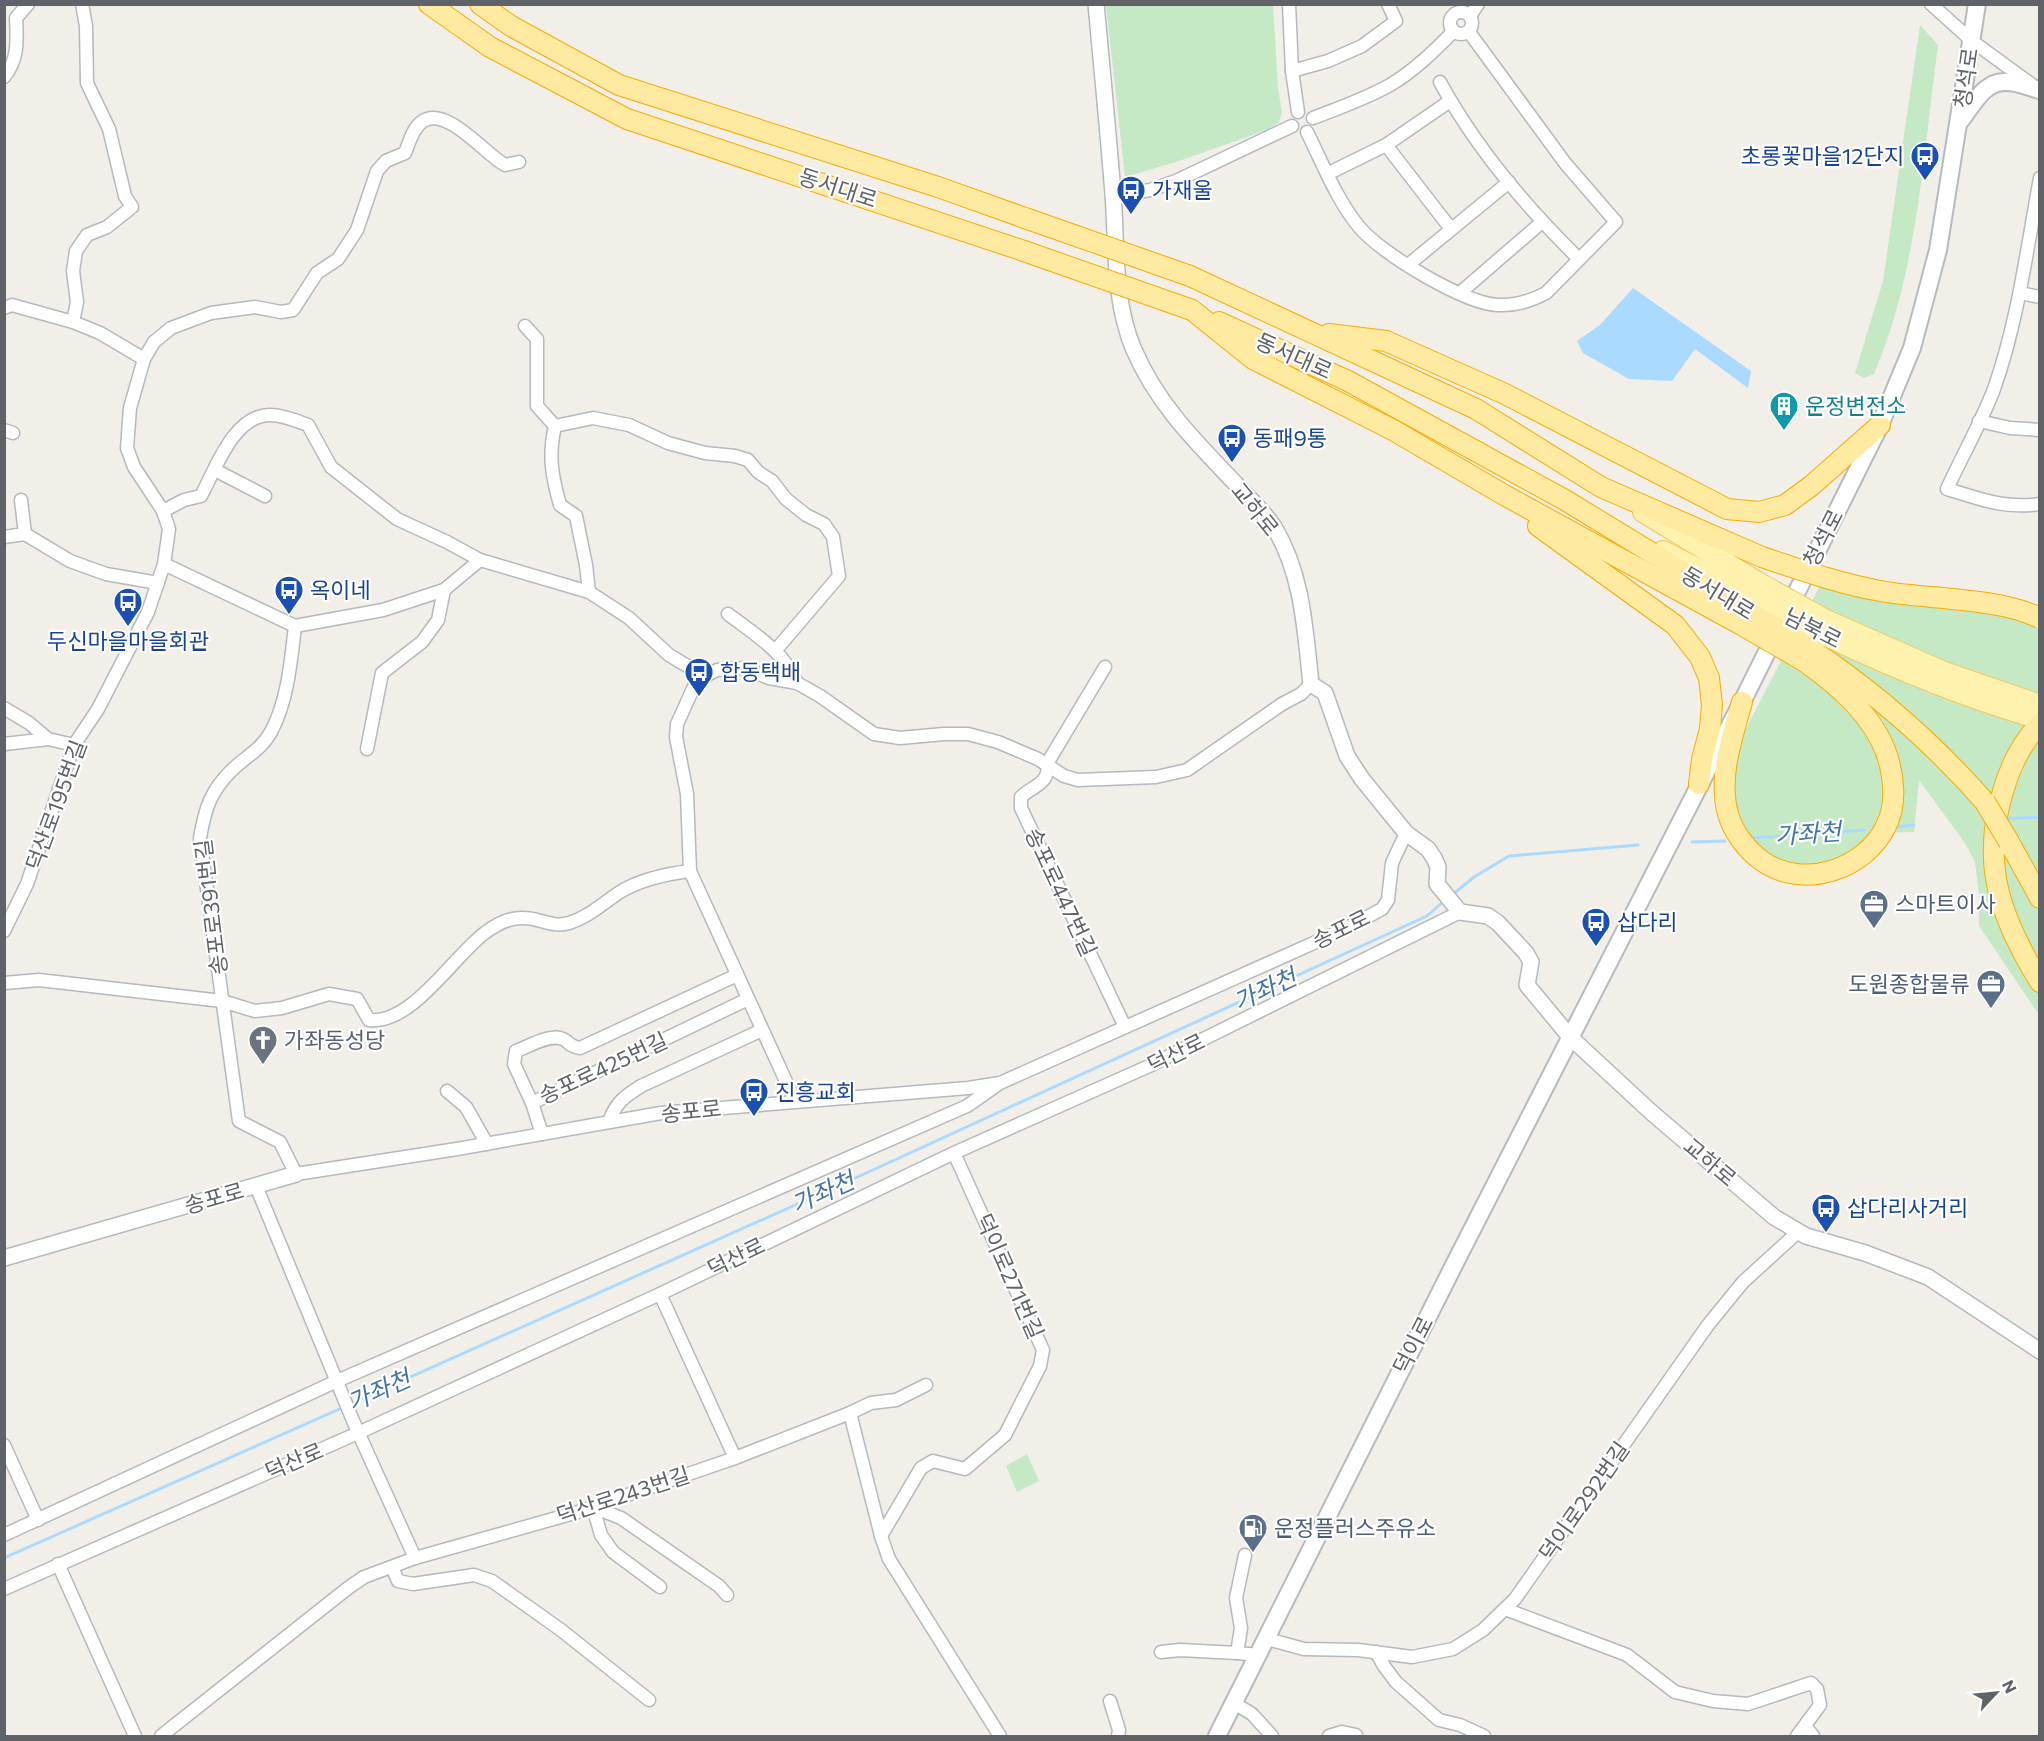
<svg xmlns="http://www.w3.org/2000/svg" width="2044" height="1741" viewBox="0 0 2044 1741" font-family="Commissioner,'Noto Sans KR',sans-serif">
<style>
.green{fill:#c5e8c5}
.water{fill:#aadaff}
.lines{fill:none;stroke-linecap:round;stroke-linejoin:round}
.stream{stroke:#aadaff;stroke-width:3}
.minor-casing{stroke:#b5b8bc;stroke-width:15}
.tertiary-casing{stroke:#b5b8bc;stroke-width:18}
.secondary-casing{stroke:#b6babf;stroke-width:20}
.primary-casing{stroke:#f2c960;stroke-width:22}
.trunk-casing{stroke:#f9ab00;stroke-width:22}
.minor{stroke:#fff;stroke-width:12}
.tertiary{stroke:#fff;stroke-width:15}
.secondary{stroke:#fff;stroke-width:16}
.primary{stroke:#fff2af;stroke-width:20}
.trunk{stroke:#feeaa1;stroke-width:20}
.primary-bridge-casing{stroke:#f2c960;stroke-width:22;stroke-linecap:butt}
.trunk-bridge-casing{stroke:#f9ab00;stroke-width:22;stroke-linecap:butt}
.primary-bridge{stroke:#fff2af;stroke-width:20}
.trunk-bridge{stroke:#feeaa1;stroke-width:20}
.labels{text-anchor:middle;stroke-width:4.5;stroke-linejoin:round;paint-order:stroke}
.street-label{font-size:22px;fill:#5f6368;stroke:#fff}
.transit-label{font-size:22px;fill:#164399;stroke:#fff;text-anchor:start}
.culture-label{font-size:22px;fill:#0d838f;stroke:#fff;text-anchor:start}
.service-label{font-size:22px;fill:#4e5e75;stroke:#fff;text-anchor:start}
.worship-label{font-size:22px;fill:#5b616d;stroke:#fff;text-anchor:start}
.water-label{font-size:24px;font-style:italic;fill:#4174aa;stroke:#fff}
</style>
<rect width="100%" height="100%" fill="#f1efe8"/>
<g class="green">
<path d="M1106,5h167l5,82 4,26 -3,9 -6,5 -23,9 -74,26 -51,15z"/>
<path d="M1920,25l18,20c-15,110 -20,226 -64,329l-10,4 -9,-5 28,-92z"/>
<path d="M1820,586l165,26 39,8 15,8v384h-2l-58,-86v-31l-4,-33 -10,-19 -46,-63 -5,52 -41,1 -25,23 -39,11 -36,-6 -30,-27 -12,-41 9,-53z"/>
<path d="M1027,1454l12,27 -22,11 -11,-26z"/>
</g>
<path class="water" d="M1633,288l118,83 -3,17 -53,-39 -23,32 -43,-2 -46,-26 -6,-12 23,-16z"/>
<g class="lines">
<g class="stream">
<path d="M2002,819l38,-2"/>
<path d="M1899,827l15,-2"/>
<path d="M1753,838l111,-8"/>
<path d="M1692,842l33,-1"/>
<path d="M1452,895l22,-18 35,-21 129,-11"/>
<path d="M350,1404l501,-224 576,-264 17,-15"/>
<path d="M4,1558l340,-151"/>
</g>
<g class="minor-casing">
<g id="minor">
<path d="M1289,4l3,67 6,41"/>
<path d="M1931,4l41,37 59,43"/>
<circle cx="1461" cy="23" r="11"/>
<path d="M1470,16l8,-12"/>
<path d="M1292,71l36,-10 34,-15 34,-25 -8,-17"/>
<path d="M4,77c15,-17 13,-39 12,-59l12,-14"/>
<path d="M1440,82c36,66 86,125 139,177"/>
<path d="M1313,118c26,-10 52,-19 77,-33 24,-14 44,-34 64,-54"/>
<path d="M1307,132c16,32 30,69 53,96 22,26 105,76 138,77 18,1 33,-4 48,-12l70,-71 -51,-59 -96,-131"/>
<path d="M1386,145l65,84"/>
<path d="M1327,174l59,-29 64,-44"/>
<path d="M2040,178c-13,70 -22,143 -46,211 -13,34 -32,67 -47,100 34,10 56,20 93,15"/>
<path d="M1113,196l37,-6 26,-9 116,-55"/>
<path d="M1408,265l101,-83"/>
<path d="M1461,292l81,-70"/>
<path d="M2020,293l20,4"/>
<path d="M4,308l8,-3 61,17 27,11 44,26"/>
<path d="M73,322l4,-20 -4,-31 3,-20 11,-16 20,-8 25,-20 -7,-11 -16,-67 -22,-46 -1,-57 -4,-22"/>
<path d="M525,326l12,13v67l18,20c-7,30 -3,50 5,79l16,11 10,49 3,27"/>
<path d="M1979,421l31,7 30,2"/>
<path d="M555,426l38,-8 36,7 39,18 37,10 30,3 13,4 10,12 14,9 14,18 20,16 18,9 9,13 6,39 -64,75"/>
<path d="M4,430l9,3"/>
<path d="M215,470l50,26"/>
<path d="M21,500l4,34"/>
<path d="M163,511l21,-11 17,-4c15,-28 33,-82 70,-81 12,0 26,6 37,10l23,42 66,52 50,23 33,18 109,32 40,26 40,37 20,12 8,13"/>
<path d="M4,537l21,-3 45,27 36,13 52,9"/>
<path d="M164,564l131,62 88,-16 61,-20 36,-30"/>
<path d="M728,614c25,19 58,39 69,69"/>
<path d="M295,626c-4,34 -7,73 -23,104 -9,18 -25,26 -39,39 -22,21 -28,39 -33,69l39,283 41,21 16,32 161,-25 204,-36 307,-25 32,-5 345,-154 37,-20 6,-9 4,-37 14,-30"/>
<path d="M1105,667l-57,95c1,23 -13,22 -27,35v11l104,219"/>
<path d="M697,680l20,-10 27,-2 25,10 28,5 23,13 54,38 26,4 44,-4h24l30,8 40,17 26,17 14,4 78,-3 31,-7 95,-66 19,-10 10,-10"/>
<path d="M697,680l-20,44 -1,13 11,57 3,77 105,230"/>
<path d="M4,708l25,15 19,16 26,6"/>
<path d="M4,744l44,-5"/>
<path d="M367,749l15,-76 40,-31 16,-22 6,-30"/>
<path d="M4,931l23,-47 47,-139 24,-36 50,-97 16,-48 5,-35 -6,-18 -29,-44 -7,-19 3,-40 14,-49 10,-17 17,-14 40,-15 44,-6 26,5 12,-2 24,-37 21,-14 19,-29 20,-59 9,-10 19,-8c4,-10 8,-26 18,-32 24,-15 62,33 82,44l14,-3"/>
<path d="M4,983l35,-3 183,21 33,10 27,-3 47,-14 28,5 12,21c43,5 85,-65 117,-88 11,-8 25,-15 38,-14 16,0 28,10 45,5 20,-6 34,-20 51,-31 21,-13 46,-18 70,-21"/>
<path d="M447,1091l19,16 21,37"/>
<path d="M532,1103l216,-104"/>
<path d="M609,1122c7,-20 15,-25 32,-36l121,-56"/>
<path d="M542,1134l-10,-31 -18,-39 2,-13c12,-4 34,-18 47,-12 8,4 5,7 17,9l157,-73"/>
<path d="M256,1186l98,237 61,135"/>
<path d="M660,1294l75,164"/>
<path d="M850,1413l31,123 8,23 111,177"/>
<path d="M4,1445l34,75"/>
<path d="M593,1507l28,11 98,68 8,9"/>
<path d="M593,1507l8,28 12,17 47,35"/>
<path d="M4,1535l333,-154 630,-275 30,-21"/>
<path d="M881,1536l40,-68 12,-7 32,8 40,-34 35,-69 3,-16 -89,-197"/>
<path d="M1245,1555l-9,43 5,30 -4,25 22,2"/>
<path d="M58,1564l77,172"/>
<path d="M392,1567l6,14 15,3 61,-9 18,6 69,49 88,70"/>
<path d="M4,1589l354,-156 302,-139 294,-141 195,-87 311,-154"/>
<path d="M1505,1609l122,46 48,37 38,9 35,3 63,-21 6,6 3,16 -23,31"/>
<path d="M1267,1639l37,10 54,1 54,7 41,-8 30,-19 32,-31 193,-274 35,-43 55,-50"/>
<path d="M1161,1652l19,-2 57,3"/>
<path d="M1376,1652l8,14 12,16 43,38 21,5 24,11"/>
<path d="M1110,1701l9,29 -1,6"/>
<path d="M1234,1703l18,11 20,22"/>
<path d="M1806,1727l7,9"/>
<path d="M161,1736l187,-148 16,-11 51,-19 163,-46 157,-54 115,-45 21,-10 25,-3 30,-15"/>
<path d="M1329,1736l13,-4 14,3"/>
</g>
</g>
<g class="tertiary-casing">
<g id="tertiary">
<path d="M1096,4c6,64 12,127 17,190 4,53 0,107 21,156 24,55 61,91 101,133 13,15 28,27 39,44 29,48 31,103 37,157l14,9 22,63 15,23 44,54 22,16 6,9 4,9 -1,17 23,28 28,4 10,7 28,30 5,9 -4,23 43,52 81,75 123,105 32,19 59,17 63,24 112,74"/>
<path d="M4,1258l292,-84"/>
</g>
</g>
<g class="secondary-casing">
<g id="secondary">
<path d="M1961,120c11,-14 24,-40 45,-38 11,0 23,5 33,8"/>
<path d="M1217,1736l240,-477 285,-557 138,-277 32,-77 26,-98 39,-246"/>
</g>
</g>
<g class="primary-casing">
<g id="primary">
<path d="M1643,512l118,72"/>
<path d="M1663,551l92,47"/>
<path d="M1826,620l118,52 96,33"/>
<path d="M1820,633c71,34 143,64 220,86"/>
</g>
</g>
<g class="trunk-casing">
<g id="trunk">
<path d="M429,4l61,43 137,72 397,132"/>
<path d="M480,4l31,22 108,59 319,102 87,31"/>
<path d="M1190,276l286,133 125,78 161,70"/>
<path d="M1192,310l61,49 140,71 113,66 234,128"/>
<path d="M1219,322l129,59 217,119 182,111"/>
<path d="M1329,334l57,7 119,53 222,115 32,3 26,-7 26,-19 69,-61"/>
<path d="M1538,526l137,99 25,32 9,21 3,27 -2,24 -8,30 -3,25"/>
<path d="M1809,648c66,44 124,95 176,154"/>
<path d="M1742,702c-10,36 -24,75 -14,112 5,18 19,36 34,47 41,29 103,9 124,-35 11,-21 8,-49 1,-71 -14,-40 -49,-70 -83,-94"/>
<path d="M2040,724c-17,17 -29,41 -36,64 -24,75 -4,129 36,194"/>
<path d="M2009,842l31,56"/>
</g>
</g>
<use href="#minor" class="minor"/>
<use href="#tertiary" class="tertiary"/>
<use href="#secondary" class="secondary"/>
<use href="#primary" class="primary"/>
<use href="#trunk" class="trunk"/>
<g class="primary-bridge-casing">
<g id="primary-bridge">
<path d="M1761,584l65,36"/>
<path d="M1755,598l65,35"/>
</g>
</g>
<g class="trunk-bridge-casing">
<g id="trunk-bridge">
<path d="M1025,218l165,58"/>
<path d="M1024,251l168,59"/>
<path d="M1762,557c41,14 82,28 124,35 45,7 113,6 154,26"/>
<path d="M1747,611l62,37"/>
<path d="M1740,624l64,37"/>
<path d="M1985,802l24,40"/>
</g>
</g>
<use href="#primary-bridge" class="primary-bridge"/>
<use href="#trunk-bridge" class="trunk-bridge"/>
</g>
<defs>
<g id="bus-pin" transform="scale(1.5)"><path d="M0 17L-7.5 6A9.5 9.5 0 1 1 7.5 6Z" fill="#1a4fb4" stroke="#fff"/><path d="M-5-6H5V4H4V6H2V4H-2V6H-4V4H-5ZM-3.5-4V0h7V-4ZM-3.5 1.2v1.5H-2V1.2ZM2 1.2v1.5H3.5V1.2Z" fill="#fff"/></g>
<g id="building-pin" transform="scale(1.5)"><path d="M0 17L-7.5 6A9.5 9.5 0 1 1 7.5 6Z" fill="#0f9aa8" stroke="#fff"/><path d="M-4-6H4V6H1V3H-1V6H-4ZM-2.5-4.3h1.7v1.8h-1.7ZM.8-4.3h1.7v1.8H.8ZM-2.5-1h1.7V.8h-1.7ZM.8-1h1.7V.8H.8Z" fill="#fff"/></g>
<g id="office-pin" transform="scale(1.5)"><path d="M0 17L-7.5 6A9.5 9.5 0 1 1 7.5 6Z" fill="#5c6f8a" stroke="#fff"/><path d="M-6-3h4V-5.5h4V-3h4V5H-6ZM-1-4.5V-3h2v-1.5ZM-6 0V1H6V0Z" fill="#fff"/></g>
<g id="church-pin" transform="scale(1.5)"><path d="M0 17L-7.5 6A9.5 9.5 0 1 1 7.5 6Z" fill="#6b7280" stroke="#fff"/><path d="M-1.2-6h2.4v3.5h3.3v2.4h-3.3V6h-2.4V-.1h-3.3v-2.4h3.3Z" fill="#fff"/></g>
<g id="fuel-pin" transform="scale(1.5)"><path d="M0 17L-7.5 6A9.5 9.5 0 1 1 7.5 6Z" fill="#5c6f8a" stroke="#fff"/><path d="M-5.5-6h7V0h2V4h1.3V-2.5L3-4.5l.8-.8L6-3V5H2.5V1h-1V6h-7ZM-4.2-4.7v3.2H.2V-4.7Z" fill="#fff"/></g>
</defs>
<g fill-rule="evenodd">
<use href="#bus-pin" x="1925" y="156"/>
<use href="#bus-pin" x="1131" y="190"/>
<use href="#building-pin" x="1784" y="406"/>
<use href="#bus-pin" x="1232" y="438"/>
<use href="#bus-pin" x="289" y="590"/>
<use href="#bus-pin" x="128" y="602"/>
<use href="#bus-pin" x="699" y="672"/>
<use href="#office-pin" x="1874" y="904"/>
<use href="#bus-pin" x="1596" y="922"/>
<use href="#office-pin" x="1991" y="984"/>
<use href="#church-pin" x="263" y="1040"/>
<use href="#bus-pin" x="754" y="1092"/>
<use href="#bus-pin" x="1826" y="1208"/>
<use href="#fuel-pin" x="1253" y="1528"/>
</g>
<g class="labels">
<g class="street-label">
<text transform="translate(1966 78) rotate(-82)" y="8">청석로</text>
<text transform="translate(838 188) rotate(18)" y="8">동서대로</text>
<text transform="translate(1294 356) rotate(24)" y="8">동서대로</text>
<text transform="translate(1255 509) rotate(51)" y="8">교하로</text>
<text transform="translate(1823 538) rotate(-63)" y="8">청석로</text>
<text transform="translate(1718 593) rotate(31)" y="8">동서대로</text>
<text transform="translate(1813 628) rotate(27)" y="8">남북로</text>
<text transform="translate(56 805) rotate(-70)" y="8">덕산로195번길</text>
<text transform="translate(1061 892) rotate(65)" y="8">송포로447번길</text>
<text transform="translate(211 907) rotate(-97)" y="8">송포로391번길</text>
<text transform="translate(1341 929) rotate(-26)" y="8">송포로</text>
<text transform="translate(1176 1053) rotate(-26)" y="8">덕산로</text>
<text transform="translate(603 1068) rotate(-25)" y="8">송포로425번길</text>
<text transform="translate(691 1111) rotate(-6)" y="8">송포로</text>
<text transform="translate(1710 1162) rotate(40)" y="8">교하로</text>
<text transform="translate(214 1198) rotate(-16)" y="8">송포로</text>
<text transform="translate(736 1257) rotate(-26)" y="8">덕산로</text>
<text transform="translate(1010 1276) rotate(66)" y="8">덕이로271번길</text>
<text transform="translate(1413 1345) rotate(-63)" y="8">덕이로</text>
<text transform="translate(294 1461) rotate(-23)" y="8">덕산로</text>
<text transform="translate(623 1495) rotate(-18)" y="8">덕산로243번길</text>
<text transform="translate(1584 1501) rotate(-55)" y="8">덕이로292번길</text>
</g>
<g class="transit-label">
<text x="1904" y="164" text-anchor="end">초롱꽃마을12단지</text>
<text x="1152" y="198">가재울</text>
<text x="1253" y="446">동패9통</text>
<text x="310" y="598">옥이네</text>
<text x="128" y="649" text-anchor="middle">두신마을마을회관</text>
<text x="720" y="680">합동택배</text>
<text x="1617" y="930">삽다리</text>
<text x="775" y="1100">진흥교회</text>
<text x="1847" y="1216">삽다리사거리</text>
</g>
<g class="culture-label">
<text x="1805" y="414">운정변전소</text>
</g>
<g class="service-label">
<text x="1895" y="912">스마트이사</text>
<text x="1970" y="992" text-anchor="end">도원종합물류</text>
<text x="1274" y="1536">운정플러스주유소</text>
</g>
<g class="worship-label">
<text x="284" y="1048">가좌동성당</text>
</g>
<g class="water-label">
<text transform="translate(1808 834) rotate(-4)" y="8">가좌천</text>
<text transform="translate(1265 990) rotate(-25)" y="8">가좌천</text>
<text transform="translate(823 1193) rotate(-24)" y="8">가좌천</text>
<text transform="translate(379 1391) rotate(-24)" y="8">가좌천</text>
</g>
</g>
<rect width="2044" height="1741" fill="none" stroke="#5f6368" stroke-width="12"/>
<g transform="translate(1996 1693) rotate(64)" stroke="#ffffff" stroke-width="4.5" paint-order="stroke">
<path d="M0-4.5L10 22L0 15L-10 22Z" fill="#5f6368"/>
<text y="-9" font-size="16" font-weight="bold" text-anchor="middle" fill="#5f6368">N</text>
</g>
</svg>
